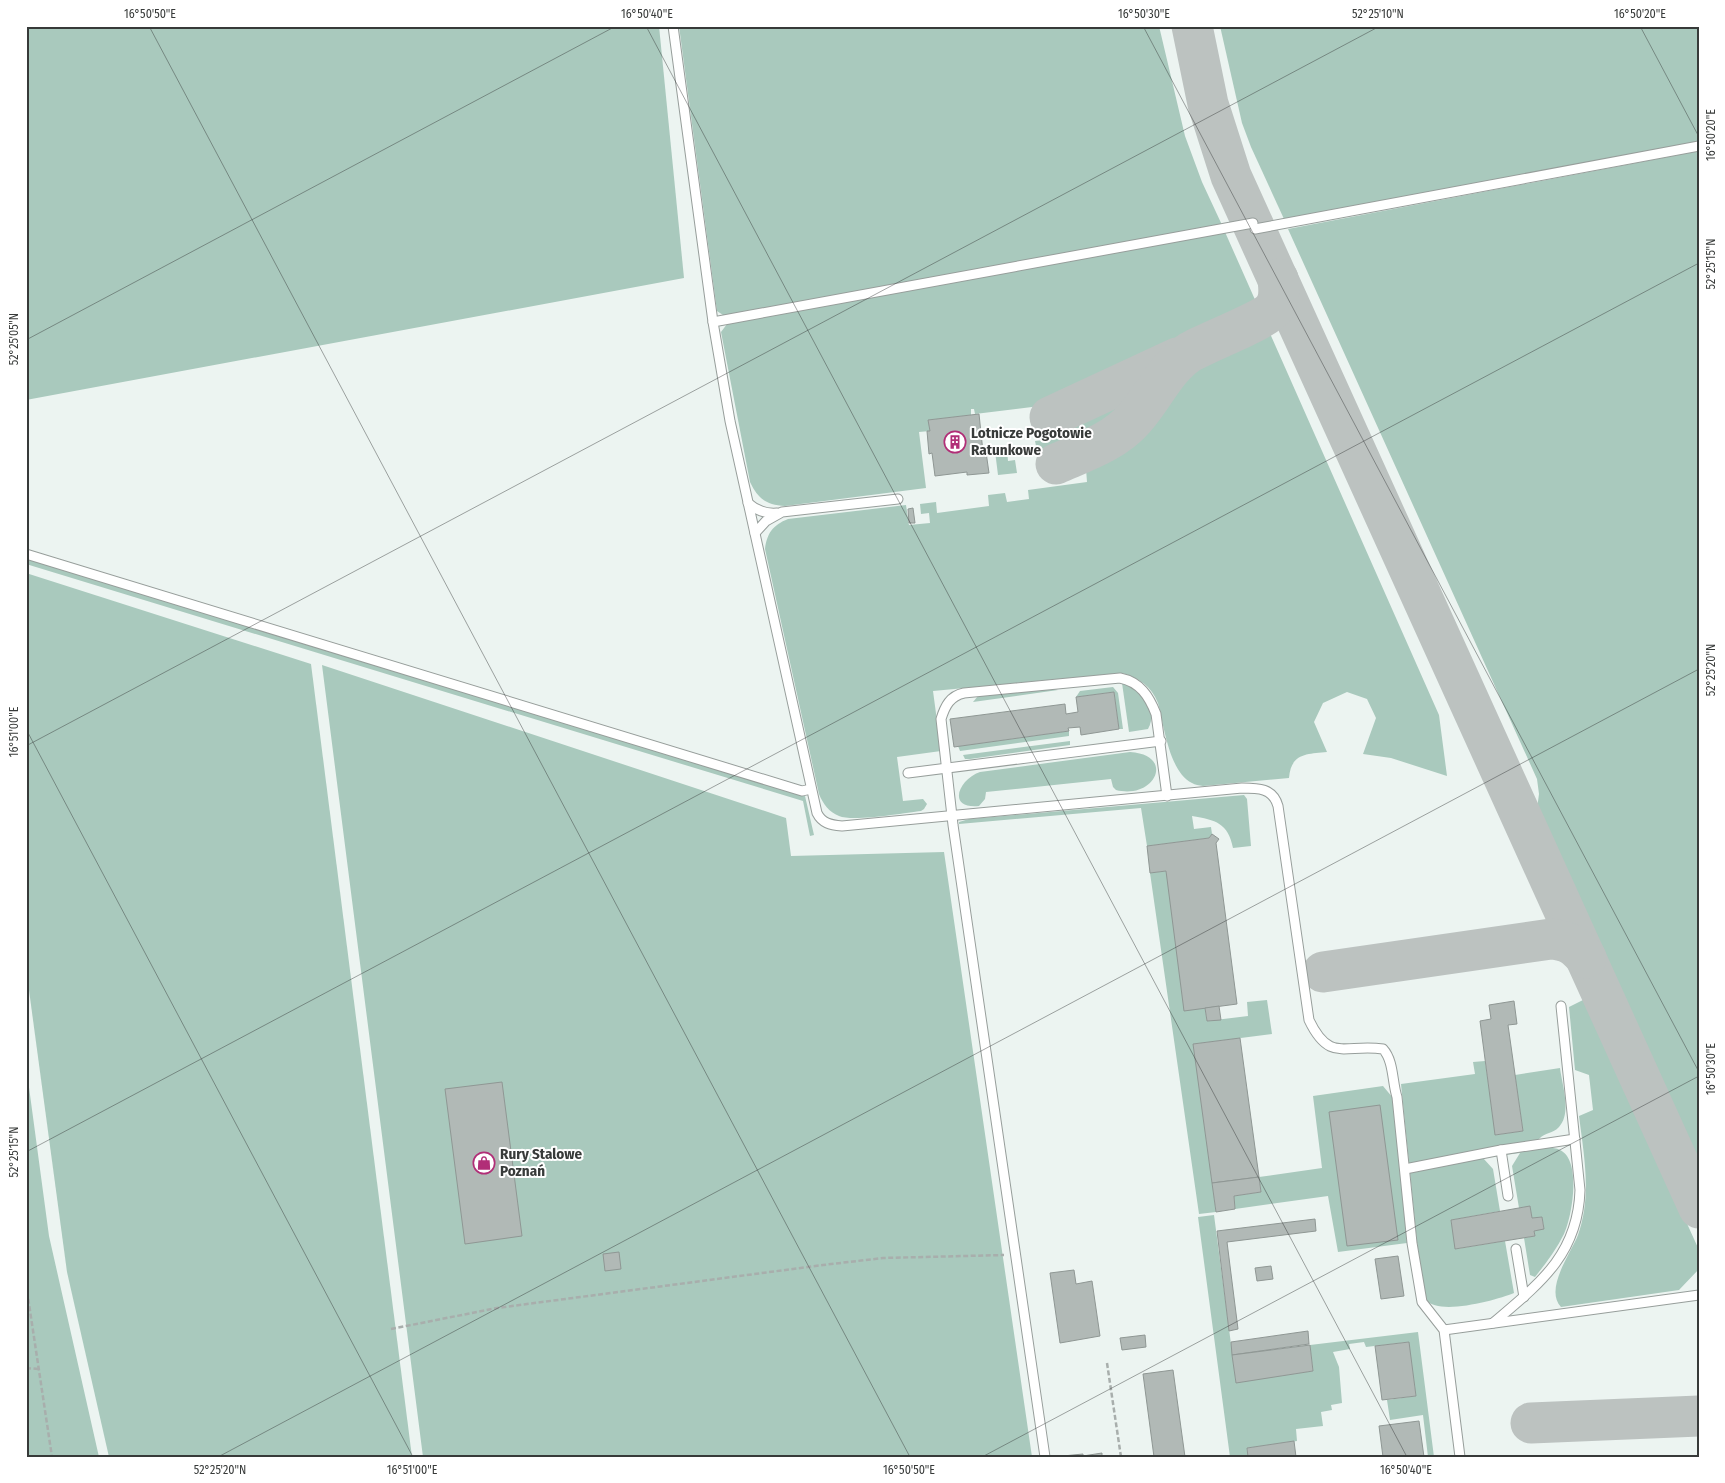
<svg xmlns="http://www.w3.org/2000/svg" width="1725" height="1483" viewBox="0 0 1725 1483" font-family="'Fira Sans Condensed',sans-serif">
<style>
.green{fill:#a9c9bd}
.lines{fill:none;stroke-linecap:round;stroke-linejoin:round}
.taxiway{stroke:#bcc2c0;stroke-width:41}
.building{fill:#b1b9b6;stroke:#8f9794}
.lane-casing{stroke:#979e9b;stroke-width:11}
.path{stroke:#a8aeac;stroke-width:2.5;stroke-dasharray:5 2.5;stroke-linecap:butt}
.lane{stroke:#fff;stroke-width:9}
.ticks{fill:none;stroke:#373a39;stroke-width:1;stroke-opacity:0.45}
.labels{text-anchor:middle;stroke-width:4;stroke-linejoin:round;paint-order:stroke}
.poi-label{font-size:15px;font-weight:bold;fill:#373a39;stroke:#fff;text-anchor:start}
.neatline{fill:none;stroke:#373a39;stroke-width:2}
.ticks-label{font-size:12px;text-anchor:middle;fill:#373a39}
</style>
<rect width="100%" height="100%" fill="#ecf4f1"/>
<g class="green">
<path d="M26,26h633l25,252 -658,122z"/>
<path d="M679,26h480l26,110 17,46 20,43 -496,92 -9,-6z"/>
<path d="M1220,26h479v117l-415,76 -33,-72 -9,-24z"/>
<path d="M1699,151v1015l-162,-357 2,-15 -2,-15 -249,-550z"/>
<path d="M1225,232l214,483 8,61 -56,-18 -28,-4 13,-36 -9,-19 -20,-7 -24,11 -9,19 13,30c-20,2 -36,1 -38,26l-86,8c-4,-1 -8,-1 -11,-3 -23,-11 -28,-58 -34,-80 -7,-17 -19,-25 -36,-30l-189,18 8,60 -44,6 6,44 20,-2 4,5 -3,5 -3,2c-17,2 -68,11 -82,5 -10,-4 -16,-12 -20,-22l-54,-245c2,-16 8,-24 23,-30l118,-14 3,20 21,-2 -1,-10 -8,1 -1,-10 16,-2 1,11 52,-7 -1,-11 17,-2 2,9 22,-3 -1,-9 59,-8 -1,-13 -29,3 -3,-23 -17,2 -2,-10 18,-2 -5,-34 -73,9 -1,-5h-3v6l-42,5 1,11 -11,1 7,56 -141,18c-18,-1 -27,-7 -35,-24l-29,-150 6,-8z"/>
<path d="M1007,449l1,12 7,-1 2,13 -19,2 -3,-24z"/>
<path d="M26,558l779,238 9,39 -4,1 -7,-35 -777,-237z"/>
<path d="M26,573l285,91 101,793h-303l-42,-185 -41,-304z"/>
<path d="M322,665l464,153 5,38 153,-4 88,605h-609z"/>
<path d="M1122,683c19,6 37,26 26,46l-19,3z"/>
<path d="M1113,687l5,6 5,36h-4l-5,-37 -38,5 4,-6z"/>
<path d="M1049,688l9,2 -85,12 5,-6z"/>
<path d="M1069,731v5l-109,15 -2,-5z"/>
<path d="M1070,741v4l-100,14h-5l-2,-4z"/>
<path d="M1130,752c46,3 25,48 -14,38l-3,-3 -2,-8 -125,13 -1,7 -6,7c-33,3 -20,-27 1,-34z"/>
<path d="M1244,795l3,4 4,47 -18,2c-5,-25 -17,-28 -41,-32l2,13 17,-2 1,7 -3,4 -62,8 -6,-38 -182,16v-2l10,-3z"/>
<path d="M1166,871l39,137 2,13 41,-5 -1,-14 20,-2 5,34 -78,10 22,168 -17,2 -49,-341z"/>
<path d="M1585,999l114,251v19l-20,21 -118,17c-17,-18 10,-54 17,-72 14,-39 6,-79 1,-119l14,-6 -4,-35 -14,-5 -6,-63z"/>
<path d="M1485,1061l11,74 27,-4 -8,-56 45,-7c2,17 12,45 -1,59 -6,7 -14,5 -20,12l2,9c6,0 13,-1 19,2 22,10 12,67 4,84 -8,16 -18,29 -29,43l-5,-2 -6,-37 11,-2 -1,-5 10,-3 -2,-11 -10,1 -2,-11 -11,1 -7,-42 8,-13 -37,5 10,11 7,42 -49,9 5,29 49,-8 9,52c-17,7 -75,23 -88,7l-9,-58 -16,-158 74,-10 -2,-12z"/>
<path d="M26,1065l23,171 50,221h-73z"/>
<path d="M1383,1086l10,12 14,145 -69,9 -10,-56 -93,13 -1,-13 27,-4 -2,-15 63,-9 -9,-72z"/>
<path d="M1214,1215l22,167 77,-11 -3,-26 108,-13 16,125h-6l-5,-42 -33,5 -3,-20 29,-4 -8,-54 -42,5 -2,-5 -15,2 1,5 -17,3 6,15 3,36 -11,2 1,5 -11,2 2,14 -27,3 1,12 -50,7 1,9h-18l-32,-240z"/>
</g>
<g class="lines">
<g class="taxiway">
<path d="M1192,26l16,78 23,72 468,1032"/>
<path d="M1050,417l127,-59"/>
<path d="M1056,464c27,-12 58,-22 78,-45 20,-22 31,-51 56,-67 17,-10 76,-32 84,-44 6,-8 5,-20 4,-29"/>
<path d="M1323,972l228,-33c18,2 24,6 35,19"/>
<path d="M1531,1423l168,-7"/>
</g>
</g>
<g class="building">
<path d="M979,414l4,38h3l3,21 -22,2v-3l-32,4 -3,-23 -3,1 -2,-23h3l-2,-11z"/>
<path d="M913,508l2,15h-6l-1,-14z"/>
<path d="M1114,692l5,37 -38,6 -1,-8 -12,1 1,3 -115,16 -4,-28 115,-15 1,10 12,-2 -2,-15z"/>
<path d="M1212,834l7,5 -3,4 21,161 -53,7 -18,-140 -16,2 -3,-27 62,-8z"/>
<path d="M1514,1001l3,23 -9,1 15,106 -28,4 -15,-114 11,-2 -2,-14z"/>
<path d="M1219,1006l2,14 -14,1 -2,-13z"/>
<path d="M1240,1038l19,139 -47,6 -19,-139z"/>
<path d="M502,1082l20,154 -57,8 -20,-155z"/>
<path d="M1380,1105l18,135 -51,6 -18,-134z"/>
<path d="M1259,1177l2,15 -27,4 1,13 -19,3 -4,-29z"/>
<path d="M1530,1206l2,12 10,-1 2,12 -10,2 1,5 -80,13 -4,-29z"/>
<path d="M1315,1219l1,12 -89,11 11,87 -9,2 -12,-100z"/>
<path d="M619,1252l2,17 -16,2 -2,-17z"/>
<path d="M1398,1256l6,40 -23,3 -6,-40z"/>
<path d="M1271,1266l2,13 -16,2 -2,-13z"/>
<path d="M1074,1270l2,14 16,-3 8,55 -40,7 -10,-70z"/>
<path d="M1308,1331l1,13 -77,11 -1,-13z"/>
<path d="M1145,1335l1,12 -24,3 -2,-12z"/>
<path d="M1409,1342l7,54 -34,4 -7,-54z"/>
<path d="M1310,1345l3,26 -77,12 -4,-28z"/>
<path d="M1173,1370l12,87h-31l-11,-83z"/>
<path d="M1419,1421l5,36h-41l-4,-31z"/>
<path d="M1294,1441l2,16h-48l-1,-9z"/>
<path d="M1102,1453v4l-39,-1 20,-2v2z"/>
</g>
<g class="lines">
<g class="lane-casing">
<g id="lane">
<path d="M673,26l40,296 17,99 87,392c5,10 13,12 25,13l400,-38c16,0 31,0 36,18l31,214c21,44 37,23 74,29 11,12 9,33 14,48l15,146 10,59 22,28 16,127"/>
<path d="M1255,229l444,-83"/>
<path d="M713,322l540,-99"/>
<path d="M748,503c9,8 18,11 29,10"/>
<path d="M755,533l11,-12 16,-9 116,-13"/>
<path d="M26,554l776,237 9,-2"/>
<path d="M908,773l253,-32"/>
<path d="M1501,1150l7,46"/>
<path d="M1405,1169l96,-19 74,-11"/>
<path d="M1516,1249l8,48"/>
<path d="M1493,1323c46,-39 85,-68 87,-133l-19,-184"/>
<path d="M1444,1330l255,-35"/>
<path d="M1045,1457l-92,-632 -12,-106c4,-13 9,-23 23,-26l156,-15c20,4 29,18 36,36l11,82"/>
</g>
</g>
<g class="path">
<path d="M26,1284l26,173"/>
<path d="M391,1329l106,-21 326,-43 60,-7 121,-3"/>
<path d="M1107,1363l14,94"/>
<path d="M26,1368l13,1"/>
</g>
<use href="#lane" class="lane"/>
</g>
<path class="ticks" d="M149,26l761,1431M646,26l761,1431M1143,26l556,1046M1640,26l59,111M26,340l590,-314M26,729l387,728M26,746l1354,-720M26,1152l1673,-889M218,1457l1481,-788M982,1457l717,-381"/>
<defs>
<g id="building-ring" transform="scale(1.125)"><circle r="9.5" fill="#fff" stroke="#b12e77" stroke-width="1.5"/><path d="M-4-6H4V6H1V3H-1V6H-4ZM-2.5-4.3h1.7v1.8h-1.7ZM.8-4.3h1.7v1.8H.8ZM-2.5-1h1.7V.8h-1.7ZM.8-1h1.7V.8H.8Z" fill="#b12e77"/></g>
<g id="shop-ring" transform="scale(1.125)"><circle r="9.5" fill="#fff" stroke="#b12e77" stroke-width="1.5"/><path d="M-5-2.5h2.3a2.7 3.5 0 0 1 5.4 0H5L5.5 6h-11ZM-1.5-2.5h3a1.5 2.3 0 0 0-3 0Z" fill="#b12e77"/></g>
</defs>
<g fill-rule="evenodd">
<use href="#building-ring" x="955" y="442"/>
<use href="#shop-ring" x="484" y="1163"/>
</g>
<g class="labels">
<g class="poi-label">
<text x="971" y="438">Lotnicze Pogotowie<tspan x="971" dy="17">Ratunkowe</tspan></text>
<text x="500" y="1159">Rury Stalowe<tspan x="500" dy="17">Poznań</tspan></text>
</g>
</g>
<rect width="1725" height="1483" fill="none" stroke="#ffffff" stroke-width="55"/>
<rect x="28" y="28" width="1670" height="1428" class="neatline"/>
<g class="ticks-label">
<text x="150" y="18">16°50'50"E</text>
<text x="647" y="18">16°50'40"E</text>
<text x="1144" y="18">16°50'30"E</text>
<text x="1378" y="18">52°25'10"N</text>
<text x="1640" y="18">16°50'20"E</text>
<text transform="translate(1711 135) rotate(-90)" y="4">16°50'20"E</text>
<text transform="translate(1711 264) rotate(-90)" y="4">52°25'15"N</text>
<text transform="translate(14 339) rotate(-90)" y="4">52°25'05"N</text>
<text transform="translate(1711 670) rotate(-90)" y="4">52°25'20"N</text>
<text transform="translate(14 732) rotate(-90)" y="4">16°51'00"E</text>
<text transform="translate(1711 1069) rotate(-90)" y="4">16°50'30"E</text>
<text transform="translate(14 1152) rotate(-90)" y="4">52°25'15"N</text>
<text x="220" y="1474">52°25'20"N</text>
<text x="412" y="1474">16°51'00"E</text>
<text x="909" y="1474">16°50'50"E</text>
<text x="1406" y="1474">16°50'40"E</text>
</g>
</svg>
